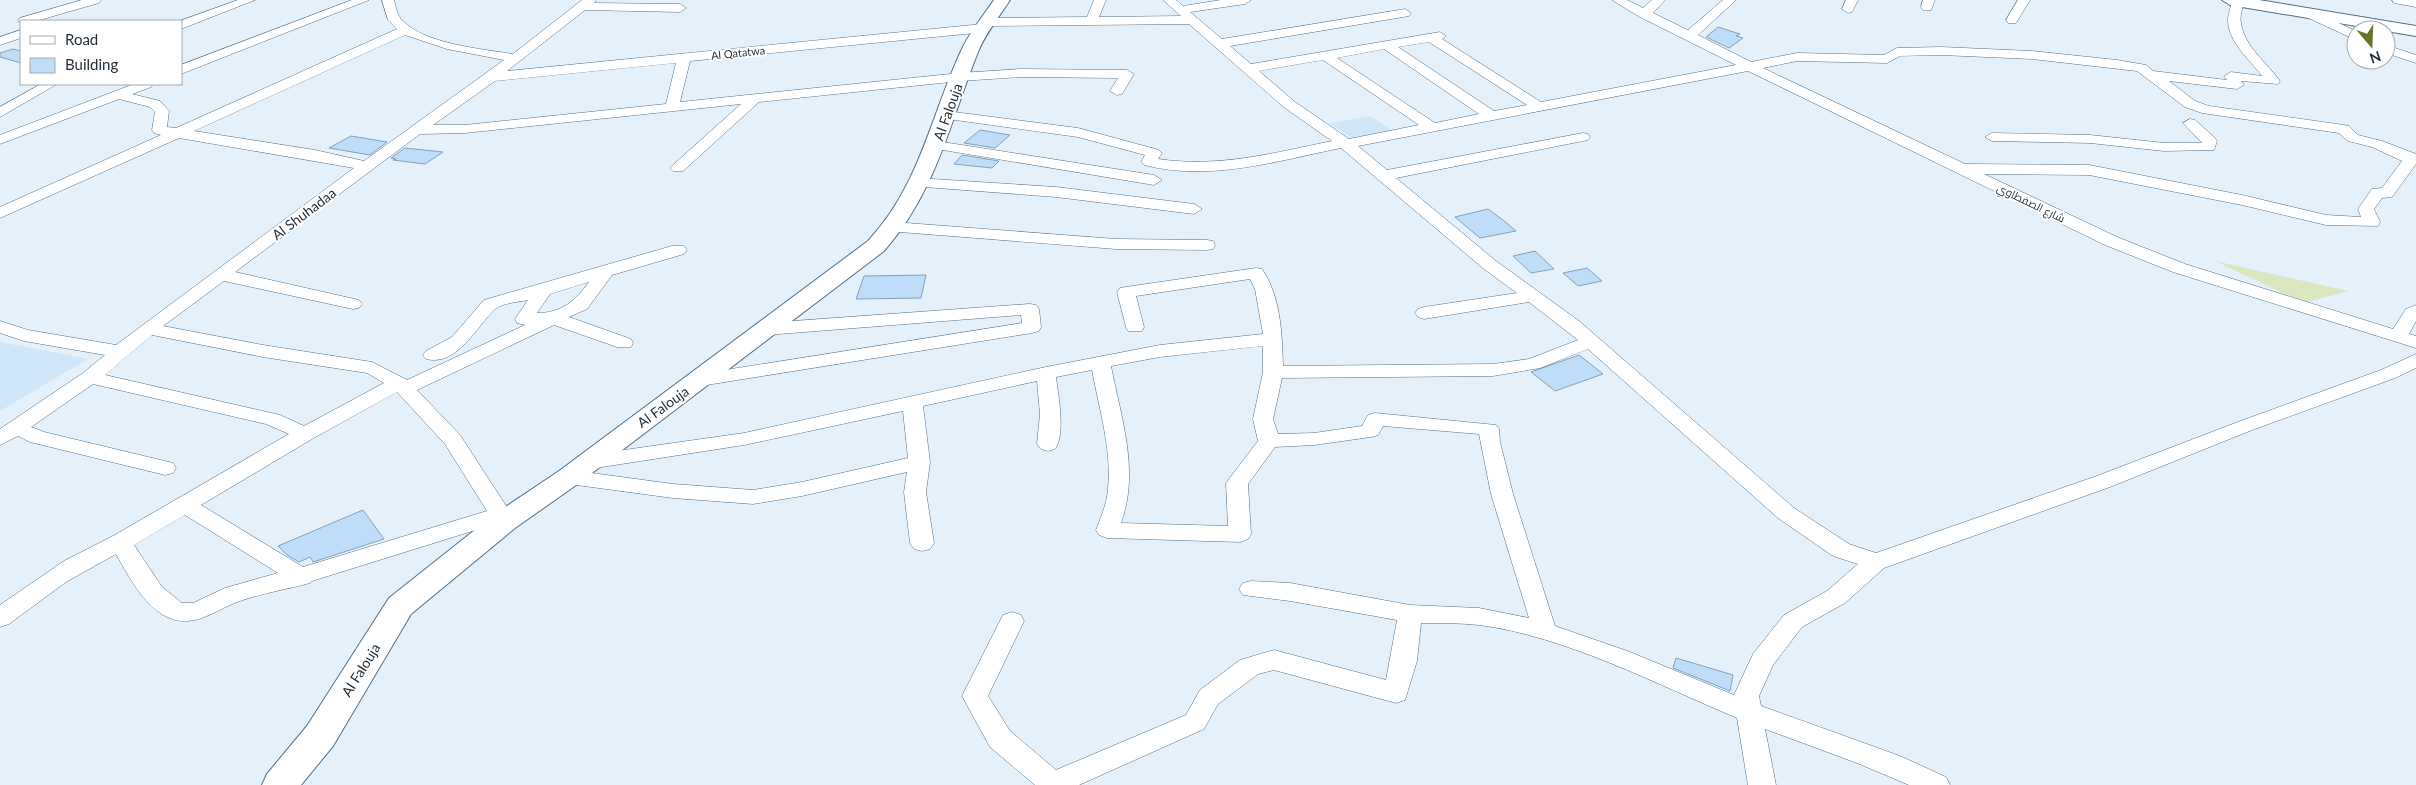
<svg xmlns="http://www.w3.org/2000/svg" width="2416" height="785" viewBox="0 0 2416 785" font-family="Lato,Cairo,sans-serif">
<style>
.built{fill:#d0e7fa}
.green{fill:#dae7bf}
.building{fill:#beddf8;stroke:#83a1ba}
.lines{fill:none;stroke-linecap:round;stroke-linejoin:round}
.minor-casing{stroke:#516e85;stroke-width:1}
.major-casing{stroke:#516e85;stroke-width:2}
.minor{fill:#fff;fill-rule:evenodd}
.major{fill:#fff;fill-rule:evenodd}
.labels{text-anchor:middle;stroke-width:4;stroke-linejoin:round;paint-order:stroke}
.far-street-label{font-size:11px;fill:#1f2c36;stroke:#fff}
.street-label{font-size:14px;fill:#1f2c36;stroke:#fff}
</style>
<rect width="100%" height="100%" fill="#e4f1fb"/>
<g class="built">
<path d="M1370,116l23,15 -41,7 -22,-15z"/>
<path d="M0,342l88,17 -88,52z"/>
</g>
<path class="green" d="M2215,261l133,30 -44,12z"/>
<g class="building">
<path d="M1718,27l22,7 -4,2 7,2 -14,10 -23,-11z"/>
<path d="M13,49l8,2v12l-21,-6v-4z"/>
<path d="M980,130l30,5 -15,13 -31,-5z"/>
<path d="M351,136l36,6 -17,13 -41,-7z"/>
<path d="M405,148l38,4 -18,12 -32,-4 3,-1 -5,-1z"/>
<path d="M962,155l37,6 -7,7 -38,-4z"/>
<path d="M1488,209l15,11 13,11 -36,7 -25,-21z"/>
<path d="M1535,251l19,18 -23,4 -18,-17z"/>
<path d="M1587,268l15,13 -24,5 -15,-13z"/>
<path d="M926,275l-5,23 -65,1 8,-23z"/>
<path d="M1579,355l24,19 -48,17 -24,-19z"/>
<path d="M363,510l21,29 -71,23 -3,-5 -11,5 -12,-7 -9,-9z"/>
<path d="M1676,658l57,17 -3,16 -57,-23z"/>
</g>
<g class="lines">
<g class="minor-casing">
<g id="minor">
<path d="M82,0h19l-2,3 -63,18h-15v3l-3,-3 2,-3z"/>
<path d="M238,0h17l-74,29 -1,-8z"/>
<path d="M352,0h17l-188,74v-9z"/>
<path d="M382,0h12c2,7 3,16 9,21 22,23 79,28 110,33l69,-54h14l-2,3 86,1 6,4 -6,4 -95,-2 -78,61 476,-47 1,-5 4,-1 99,-1 7,-17h12l-7,17 82,-1 -18,-16h13l7,6 38,-6h30l-6,4 -55,8 32,27 183,-30 6,4 -2,3 -179,30 21,18 189,-32 6,4 -4,3 99,63 195,-37 -96,-48 -28,-17h15l16,8 9,-8h13l-12,13 35,17 35,-30h13l-38,35 53,27 46,-9 87,2 13,-7 44,-1 91,4 85,9 29,5 7,6 74,9 -3,-4 7,-4 31,4c-12,-16 -34,-34 -34,-56 0,-6 3,-13 4,-19l11,-1c1,7 -4,15 -2,23 3,23 26,40 39,58l-2,3 -37,-3 3,4 -7,4 -68,-8 26,20 14,5 135,19 5,1 9,9 24,6 34,13v10l-24,33 -10,1 -8,11 6,13 -2,4 -52,-1 -84,-20 -153,-30 -105,-1 133,63 68,27 208,65 13,-20 10,-4v16l-7,13 7,2v12l-243,-76 -68,-27 -357,-174 -390,75 29,24 196,-37 5,1 2,3 -2,3 -5,1 -187,37 100,83 83,60 215,187 55,36 27,9 218,-76 144,-55 143,-52 35,-16v14l-21,10 -143,52 -142,57 -226,81 -39,35 -43,24 -29,38 -14,31 2,10 139,50 46,21 4,8h-41l-52,-22 -92,-34 11,56h-28l-11,-67c-81,-34 -172,-82 -258,-93 -19,-2 -39,-2 -58,-2l-4,38 -12,39 -9,3 -122,-33 -16,4 -40,30 -14,25 -125,56h-44l-45,-38 -28,-51 41,-81 9,-3 9,3 3,6 -36,75 22,35 46,39 130,-55 14,-25 40,-30 34,-10 112,30 11,-60 -107,-19 -47,-6 -4,-6 4,-6 8,-2 39,2 120,22 69,3 50,10 -38,-124 -12,-60 -96,-8 -5,9 -7,2 -57,8 -39,2 -27,37 3,50 -3,5 -8,3 -133,-4 -8,-3 -3,-5c5,-13 11,-27 12,-41 4,-39 -9,-81 -16,-119l-36,7c2,18 10,56 -1,72l-7,2 -7,-2 -4,-5 3,-30 -3,-33 -114,25 7,56 -4,30 8,51 -4,6 -8,2 -8,-2 -4,-6 -6,-51 3,-20 -105,24 -49,8 -80,-6 -104,-14 -8,-2 -3,-5 3,-5 8,-2 104,14 80,6 49,-8 106,-24 -5,-47 -159,34 -155,24 -8,-2 -3,-5 3,-5 8,-2 155,-22 302,-66 114,-22 103,-11 -8,-45 -5,-10 -114,17 8,31 -2,4h-14l-2,-4 -9,-35 3,-4 6,-1 130,-19 6,1c19,28 20,65 21,97l210,-2 36,-5 49,-19 -49,-38 -105,17 -6,-2 -3,-4 3,-4 6,-2 93,-14 -33,-24 -143,-121c-65,13 -131,34 -197,17l-3,-3 4,-7 -67,-18 -137,-19 -2,-3 2,-3 5,-1 132,17 81,22 3,3 -4,6c60,9 116,-6 174,-18l-47,-33 -96,-84 -199,2 -1,5 -4,1 -295,29 -10,41 280,-29 60,-4 107,1 7,4 -12,20 -5,1 -7,-4 8,-13 -98,-1 -60,4 -201,21 -76,69h-10l-3,-3 3,-3 68,-61 -276,29 -45,1 -185,138 124,28 3,4 -3,4 -6,1 -129,-28 -61,45 100,19 109,17 35,18 118,-55 -8,-2 -2,-4 13,-19c-9,2 -26,3 -33,9 -18,17 -38,58 -69,50l-3,-4 3,-4 26,-14 32,-37 188,-54h12l3,4 -3,4 -72,21 -25,34 -18,8 62,22 2,4 -2,4h-14l-63,-22 -137,65 43,45 56,86 -3,5 -8,3 -10,-5 -183,57 -2,2c-22,6 -47,10 -70,18 -15,5 -29,15 -45,19 -40,9 -63,-38 -79,-66l-50,28 -57,42 -9,3v-22l64,-44 49,-25 176,-102 -23,-10 -173,-40 -62,43 13,5 129,31 3,5 -3,5 -8,2 -135,-33 -12,-6 -18,9v-16l83,-56 22,-18 -81,-14 -24,-8v-12l28,9 88,15 238,-177 -175,-30 -179,80v-11l161,-72 -7,-2 -2,-3 3,-18 -5,-5 -31,-8 -119,45v-9l134,-51h19l-2,3 -19,7 28,7 9,10 -2,16 9,1 221,-99 -9,-9zM405,35l42,14 57,11 -140,101 -49,-11 -121,-19zM1429,42l98,63 -33,6 -96,-64zM1384,49l95,65 -44,9 -98,-65zM1941,55l91,4 105,12 48,36 17,6 137,20 9,8 24,6 30,14 -20,27 -10,1 -14,20 3,8 -35,-2 -84,-20 -153,-30 -124,-1 -202,-96 34,-7 90,2 13,-7zM1323,60l96,65 -70,14 -54,-37 -36,-31zM676,63l-10,41 -201,21h-32l62,-44zM589,282c-14,19 -27,31 -52,31l13,-19zM152,335l111,22 104,16 17,10 -80,43 -24,-11 -175,-40zM1263,346v26l-10,47 5,22 -32,42 2,43 -107,-3c19,-52 0,-105 -10,-157l49,-9zM1588,349l190,169 55,38 25,8 -31,27 -43,24 -31,39 -19,41 -104,-43 -75,-26 -42,-132 -13,-52 -1,-13 -3,-4 -121,-12 -7,2 -6,11 -48,7 -36,1 -5,-15 9,-41 211,-2 47,-8zM397,392l48,52 42,67 -184,56 -102,-62 111,-66zM185,515l93,58 -53,15 -32,15h-11l-20,-16 -28,-42z"/>
<path d="M1846,0h12l-6,12 -4,1 -6,-4z"/>
<path d="M1923,0h12l-4,10h-8l-2,-3z"/>
<path d="M2018,0h12l-14,23h-8l-2,-3z"/>
<path d="M2392,0h24v7l-22,-4z"/>
<path d="M2308,9l48,22v9l-52,-24 -2,-3z"/>
<path d="M21,30v8l-21,7v-8z"/>
<path d="M2386,45l30,10v8l-30,-10z"/>
<path d="M41,84h16l-57,33v-10z"/>
<path d="M2190,119l5,1 20,18 2,3 -3,9 -50,1 -74,-8 -98,-2 -7,-4 7,-4 98,2 74,8h38l-19,-20z"/>
<path d="M936,141l218,34 8,5 -8,5 -223,-37 -2,-3 2,-3z"/>
<path d="M917,178l139,9 138,17 8,5 -8,5 -138,-17 -145,-11 -2,-3z"/>
<path d="M893,222l223,17 91,1 6,1 2,4 -2,4 -6,1 -91,-1 -229,-18 -2,-4 2,-4z"/>
<path d="M1030,304l6,1 3,4 2,18 -2,4 -7,2 -332,53 -7,-2 -3,-4 3,-4 7,-2 322,-51 -1,-8 -255,20 -7,-2 -2,-4 2,-4 7,-2z"/>
</g>
</g>
<g class="major-casing">
<g id="major">
<path d="M994,0h16c-11,17 -25,34 -32,52 -28,70 -42,140 -94,199l-305,232 -64,45 -104,86 -78,132 -32,39h-39l5,-11 40,-48 82,-128 106,-84 64,-43 309,-230c52,-56 62,-123 93,-190 8,-18 22,-35 33,-51z"/>
<path d="M2222,0h37l157,26v10l-186,-31z"/>
</g>
</g>
<use href="#minor" class="minor"/>
<use href="#major" class="major"/>
</g>
<g class="labels">
<g class="far-street-label">
<text transform="translate(738 53) rotate(-6)" y="4">Al Qatatwa</text>
<text transform="translate(2031 203) rotate(26)" y="4">شارع الصفطاوي</text>
</g>
<g class="street-label">
<text transform="translate(948 112) rotate(-70)" y="5">Al Falouja</text>
<text transform="translate(304 214) rotate(-37)" y="5">Al Shuhadaa</text>
<text transform="translate(663 407) rotate(-36)" y="5">Al Falouja</text>
<text transform="translate(361 670) rotate(-58)" y="5">Al Falouja</text>
</g>
</g>
<rect x="20" y="20" width="162" height="65" fill="#ffffff" stroke="#a5abaf"/>
<rect x="30" y="36" width="25" height="8" fill="#ffffff" stroke="#a5abaf"/>
<text x="65" y="45" font-size="15" fill="#1f2c36">Road</text>
<rect x="30" y="58" width="25" height="15" fill="#beddf8" stroke="#a5abaf"/>
<text x="65" y="70" font-size="15" fill="#1f2c36">Building</text>
<g transform="translate(2371 45) rotate(161)"><circle r="24" fill="#ffffff" stroke="#a5abaf"/>
<path d="M0-4L9 19L0 12L-9 19Z" fill="#637625"/>
<text y="-8" font-size="14" font-weight="bold" text-anchor="middle" fill="#1f2c36">N</text>
</g>
</svg>
